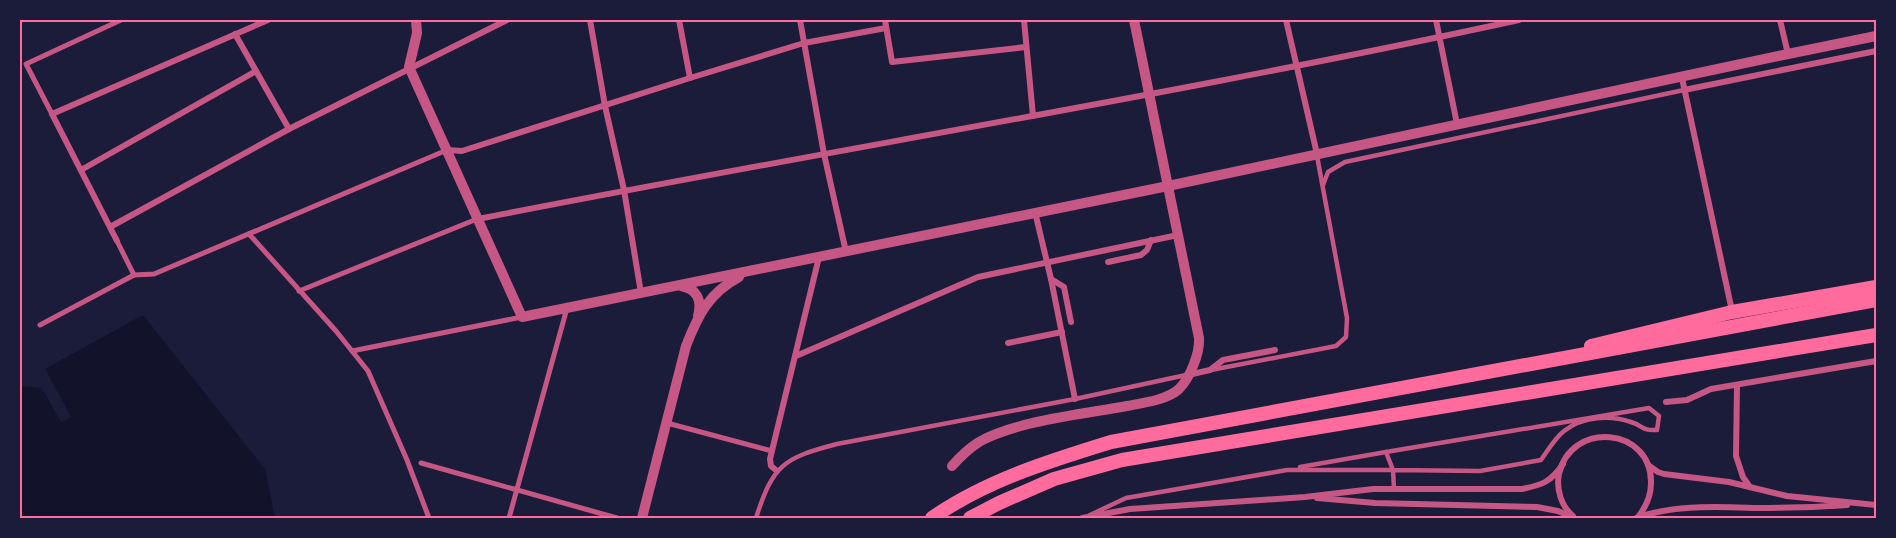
<svg xmlns="http://www.w3.org/2000/svg" width="1896" height="538" viewBox="0 0 1896 538" font-family="'Work Sans',sans-serif">
<style>
.water{fill:#12122b}
.pier{fill:#1b1b3a}
.lines{fill:none;stroke-linecap:round;stroke-linejoin:round}
.service{stroke:#c65784;stroke-width:4.5}
.pedestrian{stroke:#c65784;stroke-width:5}
.minor{stroke:#c65784;stroke-width:6}
.tertiary{stroke:#c65784;stroke-width:10}
.trunk{stroke:#ff6b9d;stroke-width:14}
.neatline{fill:none;stroke:#ff6b9d;stroke-width:2}
</style>
<rect width="100%" height="100%" fill="#1b1b3a"/>
<path class="water" d="M143,315l122,154 10,49h-255v-132l22,2 19,34 10,-5 -26,-48z"/>
<path class="pier" d="M46,365l1,2 -2,2 26,48 -9,5 -22,-37 4,1 19,32 4,-2 -25,-46 1,-3z"/>
<g class="lines">
<g class="service">
<path d="M1323,185l5,-13 17,-10 339,-72"/>
<path d="M1211,370l125,-24 10,-9 1,-19 -30,-162"/>
<path d="M1300,467l86,-15"/>
<path d="M1090,515l36,-17 161,-28h106l-7,-18 263,-44 10,8 -2,14c-16,1 -13,-4 -26,-8 -21,-7 -48,-6 -67,9 -9,7 -16,19 -23,29l-61,11 -87,-1 1,19"/>
<path d="M756,518c17,-53 27,-60 81,-74l238,-45 111,-24"/>
</g>
<g class="pedestrian">
<path d="M52,114l-26,-50 95,-44"/>
<path d="M249,234l87,97 32,40 39,89 22,58"/>
<path d="M117,241l17,34"/>
<path d="M299,291l178,-72"/>
<path d="M40,325l94,-50 20,-1 293,-124"/>
<path d="M352,351l170,-34"/>
<path d="M667,423l105,28"/>
<path d="M421,463l196,55"/>
<path d="M509,518l58,-210"/>
</g>
<g class="minor">
<path d="M590,20l15,86 19,84 17,103"/>
<path d="M679,20l11,58"/>
<path d="M800,20l24,134 22,98"/>
<path d="M885,20l7,42 134,-15"/>
<path d="M1024,20l9,96"/>
<path d="M1286,20l31,134"/>
<path d="M1436,20l21,104"/>
<path d="M1780,20l8,34"/>
<path d="M235,34l54,95"/>
<path d="M1682,78l50,233"/>
<path d="M1684,90l192,-39"/>
<path d="M447,150l15,1 228,-73 114,-35 82,-15"/>
<path d="M81,170l175,-99"/>
<path d="M1035,212l16,67 24,120"/>
<path d="M478,219c346,-68 696,-124 1041,-199"/>
<path d="M110,227l179,-98 218,-109"/>
<path d="M117,241l-65,-127 216,-94"/>
<path d="M1108,262l33,-7 6,-5 4,-10"/>
<path d="M1051,279l13,8 7,35"/>
<path d="M1008,343l54,-11"/>
<path d="M796,356l182,-79 200,-42"/>
<path d="M1188,375l22,-5 13,-10 52,-10"/>
<path d="M1737,386l-1,70 7,21 7,10"/>
<path d="M1666,402l21,-2 24,-11 165,-28"/>
<path d="M1648,465l10,7 6,2 65,8 58,14 89,9"/>
<path d="M777,471l-6,-5 -1,-7 49,-202"/>
<path d="M1317,498l58,5 162,4 21,4 16,7"/>
<path d="M1573,516c-12,-10 -17,-27 -14,-42 12,-54 93,-47 92,9 0,12 -5,24 -13,34"/>
<path d="M1082,518l48,-9 175,-12 68,-8h149c20,-4 29,-7 41,-25"/>
<path d="M1636,518c38,-14 83,-11 123,-10 30,0 59,-1 88,-3"/>
</g>
<g class="tertiary">
<path d="M416,20l1,13 -8,34 113,250 646,-131 620,-132 88,-18"/>
<path d="M681,286c17,3 21,15 17,30"/>
<path d="M952,466c8,-9 16,-17 27,-24 37,-21 105,-28 148,-36 16,-3 40,-6 52,-17 11,-11 21,-36 20,-51l-65,-318"/>
<path d="M642,518l44,-172c12,-31 23,-53 53,-69"/>
</g>
<g class="trunk">
<path d="M1591,346l141,-34 144,-25"/>
<path d="M932,518c53,-37 117,-57 179,-76l765,-142"/>
<path d="M970,518l29,-15 55,-24 68,-19 754,-125"/>
</g>
</g>
<rect width="1896" height="538" fill="none" stroke="#1b1b3a" stroke-width="42"/>
<rect x="21" y="21" width="1854" height="496" class="neatline"/>
</svg>
